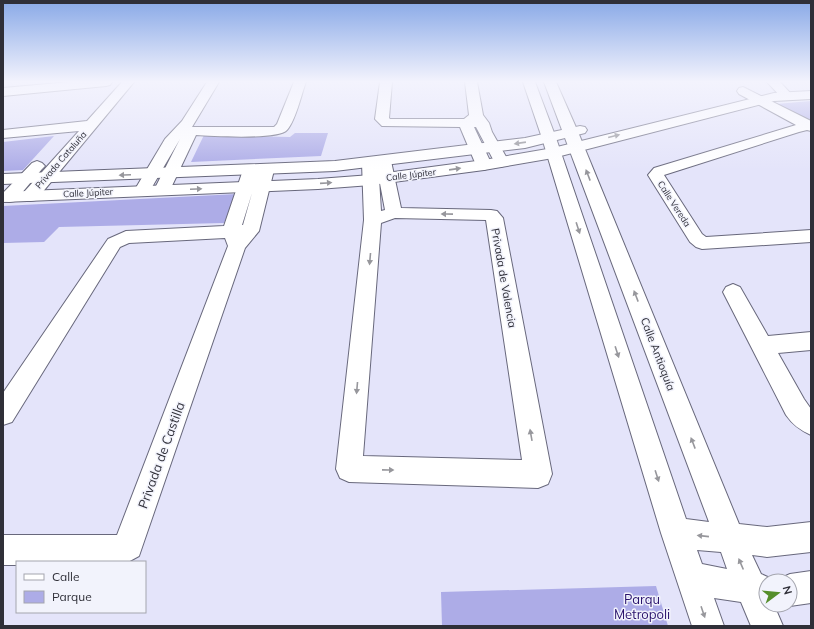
<svg xmlns="http://www.w3.org/2000/svg" width="814" height="629" viewBox="0 0 814 629" font-family="Mulish,sans-serif">
<style>
.green{fill:#adace7}
.lines{fill:none;stroke-linecap:round;stroke-linejoin:round}
.minor-casing{stroke:#68687c;stroke-width:2}
.major-casing{stroke:#68687c;stroke-width:2}
.minor{fill:#fff;fill-rule:evenodd}
.major{fill:#fff;fill-rule:evenodd}
.oneway{fill:#97979c}
.labels{text-anchor:middle;stroke-width:3;stroke-linejoin:round;paint-order:stroke}
.far-street-label{font-size:9px;fill:#2f2f38;stroke:#f2f3fc}
.street-label{font-size:11px;fill:#2f2f38;stroke:#f2f3fc}
.near-street-label{font-size:13px;fill:#2f2f38;stroke:#f2f3fc}
.near-park-label{font-size:13px;fill:#29126c;stroke:#f2f3fc}
</style>
<rect width="100%" height="100%" fill="#e4e4fa"/>
<g class="green">
<path d="M811,101v19l-35,-16z"/>
<path d="M295,133h33l-7,23 -130,6 13,-27 86,2z"/>
<path d="M54,136l-31,34 -20,1v-29z"/>
<path d="M237,194l-13,29 -165,4 -15,15 -41,1v-37z"/>
<path d="M656,586l12,40h-226l-1,-34z"/>
</g>
<g class="lines">
<g class="minor-casing">
<g id="minor">
<path d="M70,82h42l-2,3 -4,1 -103,10v-8z"/>
<path d="M122,82h12l-98,118 -6,1 -6,-1 -2,-4 2,-4 55,-61 -76,7v-8l84,-9z"/>
<path d="M207,82h12l-27,45h82l3,-3 17,-42h12c-5,13 -10,38 -19,48 -9,10 -75,6 -91,5l-26,55 -2,3 -6,2 -6,-2 -2,-3 26,-51 -32,55 -6,2 -6,-2 -2,-3 31,-52 17,-18z"/>
<path d="M380,82h12l-3,36 1,1h74l5,-4 -4,-33h12l6,33 6,8 3,9 17,30 -3,3 -5,2 -5,-2 -20,-38h-2l18,38 -3,3 -5,2 -5,-2 -3,-3 -16,-38 -78,-1 -7,-7z"/>
<path d="M523,82h12l21,56 130,381 23,3 -165,-440h12l22,50 161,392 28,3 44,-5v30l-44,5 -15,-2 9,19 11,5 1,2h-7v24h8l9,21h-32l-10,-24 -27,-4 10,28h-32l-31,-93 -119,-395zM697,550l24,2 6,17 -25,-5z"/>
<path d="M767,82h13l13,14 -2,3h-8z"/>
<path d="M743,87l68,34v10l-4,-1 -8,2 -135,43 38,59 4,3 105,-7v12l-109,7 -6,-2 -6,-5 -42,-67 6,-7 142,-43 -57,-31 -2,-3 2,-3z"/>
<path d="M383,156l5,2 3,3 10,47 90,2 6,1 6,7 49,256 -4,10 -10,4 -189,-6 -9,-4 -4,-9 28,-249 -2,-57 3,-3 5,-2 6,2 2,-2zM379,178l6,32 -4,1zM395,218l91,2 36,240 -159,-4 18,-233z"/>
<path d="M37,161l5,2 3,3 -3,3 -27,32 -6,1 -6,-1v-8l29,-30z"/>
<path d="M251,165l5,2 2,3 3,-3 5,-2 5,2 3,3 -15,61 -14,17 -106,308 -11,6h-111v3h-14v-30h114l111,-289 -3,-8 -96,5 -9,4 -108,175 -9,3v-32l105,-154 18,-8 98,-5 19,-56 3,-3zM252,193l-9,32h-1z"/>
<path d="M733,284l7,3 28,49 43,-4v18l-33,3 26,46 7,10v26c-11,-5 -18,-10 -25,-20l-63,-123 3,-5z"/>
<path d="M811,571v32l-21,3 -2,-1h2v-24h-12l1,-2 11,-5z"/>
</g>
</g>
<g class="major-casing">
<g id="major">
<path d="M811,91v8l-37,2 -221,57 -69,12 -113,15 -53,4 -315,13v-10l315,-13 53,-4 113,-15 69,-12 221,-55z"/>
<path d="M580,126l5,1 2,3 -2,3 -60,15 -190,23 -332,13v-10l332,-13 190,-23z"/>
</g>
</g>
<use href="#minor" class="minor"/>
<use href="#major" class="major"/>
</g>
<defs><path id="oneway-solid" d="M-6-.8H1V-3.2L6.5 0L1 3.2V.8H-6Z"/></defs>
<g class="oneway">
<use href="#oneway-solid" transform="translate(614 136) rotate(-14)"/>
<use href="#oneway-solid" transform="translate(520 143) rotate(172)"/>
<use href="#oneway-solid" transform="translate(455 169) rotate(-8)"/>
<use href="#oneway-solid" transform="translate(125 175) rotate(178)"/>
<use href="#oneway-solid" transform="translate(588 175) rotate(-111)"/>
<use href="#oneway-solid" transform="translate(326 183) rotate(-4)"/>
<use href="#oneway-solid" transform="translate(196 189) rotate(-2)"/>
<use href="#oneway-solid" transform="translate(447 214) rotate(-179)"/>
<use href="#oneway-solid" transform="translate(578 228) rotate(72)"/>
<use href="#oneway-solid" transform="translate(370 259) rotate(95)"/>
<use href="#oneway-solid" transform="translate(636 296) rotate(-111)"/>
<use href="#oneway-solid" transform="translate(617 352) rotate(72)"/>
<use href="#oneway-solid" transform="translate(357 388) rotate(95)"/>
<use href="#oneway-solid" transform="translate(531 435) rotate(-100)"/>
<use href="#oneway-solid" transform="translate(693 443) rotate(-111)"/>
<use href="#oneway-solid" transform="translate(388 470) rotate(1)"/>
<use href="#oneway-solid" transform="translate(657 476) rotate(72)"/>
<use href="#oneway-solid" transform="translate(703 536) rotate(-174)"/>
<use href="#oneway-solid" transform="translate(741 564) rotate(-113)"/>
<use href="#oneway-solid" transform="translate(703 612) rotate(71)"/>
</g>
<linearGradient id="sky" x2="0" y2="1"><stop stop-color="#89a9e7"/><stop offset="0.48" stop-color="#f3f3fd"/><stop offset="1" stop-color="#f3f3fd" stop-opacity="0"/></linearGradient>
<rect width="814" height="170" fill="url(#sky)"/>
<g class="labels">
<g class="far-street-label">
<text transform="translate(61 160) rotate(-49)" y="3">Privada Cataluña</text>
<text transform="translate(411 175) rotate(-7)" y="3">Calle Júpiter</text>
<text transform="translate(88 193) rotate(-3)" y="3">Calle Júpiter</text>
<text transform="translate(674 204) rotate(57)" y="3">Calle Vereda</text>
</g>
<g class="street-label">
<text transform="translate(504 278) rotate(80)" y="4">Privada de Valencia</text>
<text transform="translate(658 354) rotate(69)" y="4">Calle Antioquía</text>
</g>
<g class="near-street-label">
<text transform="translate(161 455) rotate(-70)" y="5">Privada de Castilla</text>
</g>
<g class="near-park-label">
<text x="642" y="604">Parqu<tspan x="642" dy="15">Metropoli</tspan></text>
</g>
</g>
<rect width="814" height="629" fill="none" stroke="#2f2f38" stroke-width="8"/>
<rect x="16" y="561" width="130" height="52" fill="#f2f3fc" stroke="#a4a5ae"/>
<rect x="24" y="574" width="20" height="6" fill="#ffffff" stroke="#a4a5ae"/>
<text x="52" y="581" font-size="12" fill="#2f2f38">Calle</text>
<rect x="24" y="591" width="20" height="12" fill="#adace7" stroke="#a4a5ae"/>
<text x="52" y="601" font-size="12" fill="#2f2f38">Parque</text>
<g transform="translate(778 593) rotate(74)"><circle r="19" fill="#f2f3fc" stroke="#a4a5ae"/>
<path d="M0-3L7 15L0 10L-7 15Z" fill="#558e2b"/>
<text y="-6" font-size="11" font-weight="bold" text-anchor="middle" fill="#2f2f38">N</text>
</g>
</svg>
